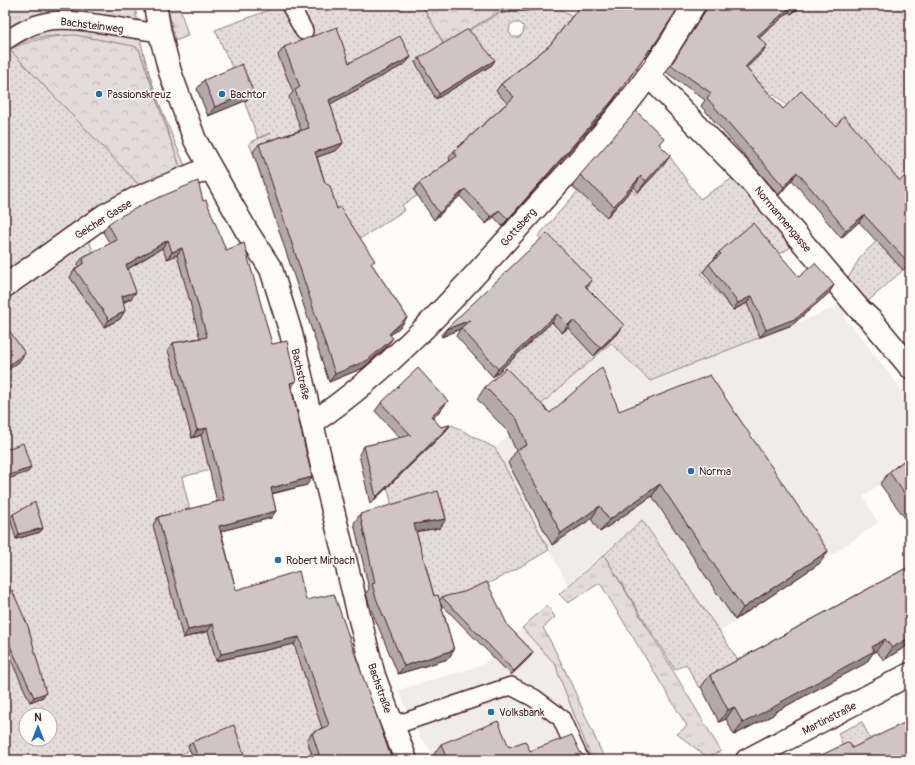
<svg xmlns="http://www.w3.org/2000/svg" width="915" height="765" viewBox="0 0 915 765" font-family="Pangolin,sans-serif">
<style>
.built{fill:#f0ece8}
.grass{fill:url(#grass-tufts);stroke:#967e82}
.park{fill:url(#park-crowns);stroke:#967e82}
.garden{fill:url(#garden-dots);stroke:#967e82;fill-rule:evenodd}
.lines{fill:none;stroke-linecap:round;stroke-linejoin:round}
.service-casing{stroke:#4a1f2b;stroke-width:20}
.minor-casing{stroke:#4a1f2b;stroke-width:25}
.tertiary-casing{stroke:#4a1f2b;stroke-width:25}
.service{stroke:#fdfcf7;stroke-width:17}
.minor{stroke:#fdfcf7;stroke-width:22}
.tertiary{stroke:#fdfcf7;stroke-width:22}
.wall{fill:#b3a9a9;stroke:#4a1f2b}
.shaded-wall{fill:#928a89;stroke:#4a1f2b}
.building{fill:#d0c5c4;stroke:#4a1f2b}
.poi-dot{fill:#1f6fb2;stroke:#fdfcf7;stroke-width:1.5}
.labels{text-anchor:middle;stroke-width:3;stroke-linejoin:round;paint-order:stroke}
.street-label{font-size:11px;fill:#4a1f2b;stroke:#fdfcf7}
.poi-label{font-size:11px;fill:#4a1f2b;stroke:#fdfcf7;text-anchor:start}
</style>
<defs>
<pattern id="grass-tufts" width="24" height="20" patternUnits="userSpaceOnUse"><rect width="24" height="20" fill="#e3dcda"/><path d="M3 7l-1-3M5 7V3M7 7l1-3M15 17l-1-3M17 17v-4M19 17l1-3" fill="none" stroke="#c4bcbb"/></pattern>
<pattern id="park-crowns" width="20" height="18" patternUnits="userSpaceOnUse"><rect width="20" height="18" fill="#e3dcda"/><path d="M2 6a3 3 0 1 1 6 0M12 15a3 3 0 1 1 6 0" fill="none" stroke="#c4bcbb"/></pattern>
<pattern id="garden-dots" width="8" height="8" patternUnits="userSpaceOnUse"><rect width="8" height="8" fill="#e3dcda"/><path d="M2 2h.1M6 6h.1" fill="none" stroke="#c4bcbb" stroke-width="1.8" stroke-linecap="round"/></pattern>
</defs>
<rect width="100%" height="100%" fill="#fdfcf7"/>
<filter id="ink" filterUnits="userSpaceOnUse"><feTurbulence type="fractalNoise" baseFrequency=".025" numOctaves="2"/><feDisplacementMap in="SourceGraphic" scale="8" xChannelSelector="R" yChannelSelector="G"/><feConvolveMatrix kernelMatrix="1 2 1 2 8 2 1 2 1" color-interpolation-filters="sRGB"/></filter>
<g filter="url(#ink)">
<g class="built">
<path d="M842,305l5,17 7,6 56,73v61l-47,34 15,27 -158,109 -6,-9 -2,1 -70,-104 -74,65 -73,-137 114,-107 41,40z"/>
<path d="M522,628l34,37 2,8 34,87h-159l-4,-13 -8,-8 -23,-49 85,-25z"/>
</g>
<g class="grass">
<path d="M5,5h130c2,14 4,29 7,42 10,42 27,82 44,121l-5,2 -42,-121c-43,-11 -94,-25 -134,3z"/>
<path d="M167,5h12l9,31 -13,5z"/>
<path d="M604,555l117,196 -14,6 -30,-23 10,-8 -87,-143 -32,20 -9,-9z"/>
<path d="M547,605l8,12 -12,11c24,42 42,88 62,132h-13l-34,-87 -2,-8 -34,-37z"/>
</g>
<g class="park">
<path d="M422,5h89l-67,39z"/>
<path d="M75,35l59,11 5,3 42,121 -40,17 -132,-138c24,-9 41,-13 66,-14z"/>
</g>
<g class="garden">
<path d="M283,5h139l22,40 70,-40 44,2 14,10 -26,35 -46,44 9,8 -54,96 -19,-26 -22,17 3,5 -15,9 3,5 -53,34 -67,-102 -32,11 -4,-10 21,-10 -12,5 -14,-37 3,-1 -32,-70zM513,23h7l4,4 -1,6 -4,4h-7l-3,-5 1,-7z"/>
<path d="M778,5h132v168l-25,24 -111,-103 -18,8 -16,-28 5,-37 31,-14 9,-8z"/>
<path d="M9,49l132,138 -34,14 -102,73v-222z"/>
<path d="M670,157l30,42 33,-21 58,69 -19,12 -24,-29 -34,29 -13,15 32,36 26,-13 2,25 5,13 -116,46 -39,-38 -81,71 -32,-34 -3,-5 35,-32 4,-39 28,29 24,-45 -48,-52 40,-45 54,-1 5,4z"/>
<path d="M88,238l7,18 -25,21 12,19 80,-49 5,12 10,-4 34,55 -27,97 8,31 57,-17 -39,49 -28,7 9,38 -8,123 61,-15 97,9 -1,99 -33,9 6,20h-72l-32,-24 -21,9 2,5 -22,10h-163v-461zM26,715h24v24h-24z"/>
<path d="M877,241l26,29 -38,34 -18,-24 14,-24z"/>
<path d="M452,425l43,23 54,102c-41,24 -74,44 -122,54l-17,-72 36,-15 -5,-19 -37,10 -11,1 -6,-23z"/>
<path d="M642,520l78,112 31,49 -37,14 -16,-9 -12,-22 -11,6 -71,-115z"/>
<path d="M862,722l10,21 13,17 -41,-11 -6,-16z"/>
</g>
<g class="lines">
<g class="service-casing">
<g id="service">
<path d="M290,5l14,26"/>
<path d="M5,41c11,-7 23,-15 36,-18 27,-9 89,7 119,10"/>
<path d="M393,726l118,-40 23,12 27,20 19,42"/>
</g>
</g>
<g class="minor-casing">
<g id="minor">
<path d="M649,76l100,103 110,130 13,12 38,46"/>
<path d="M5,286l100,-71 30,-16 74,-31"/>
<path d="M312,423c77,-52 140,-122 202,-191 45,-51 94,-100 134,-156 17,-22 31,-47 46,-71"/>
</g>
</g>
<g class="tertiary-casing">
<g id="tertiary">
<path d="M155,5l5,28 10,39 25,68 51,90 25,39 20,64 32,137 51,206 32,84"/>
<path d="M747,760l163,-86"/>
</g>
</g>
<use href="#service" class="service"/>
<use href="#minor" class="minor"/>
<use href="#tertiary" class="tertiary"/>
</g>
<g class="wall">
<path d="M680,5l-25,39 -9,14 -2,-1 -37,52 -105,117 -8,-9 -8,7 -26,-28 -26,24 -20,-30 5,-7 31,-22 -1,-3 5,-7 53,-48 -11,-12 5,-7 49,-39 30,-39 -79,7 5,-7z"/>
<path d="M706,5h97l-12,9 -2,-2 -30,26 8,7 -5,8 -16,15 37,41 53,17 64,55 10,-10v103l-5,-6 -2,2 -44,-48 -18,16 -49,-58 -13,15 -78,-89 4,-6 -39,-28 39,-61z"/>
<path d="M284,47l65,16 62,-6 -6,7 -75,40 13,39 -6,7 -20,7 8,26 12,26 35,56 35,52 -5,8 -12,10 -3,11 -24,22 -34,14 -76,-230 6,-8 42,-14 -12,-33 4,-5 -15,-37z"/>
<path d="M419,58l73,7 -56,34 -21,-37z"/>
<path d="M204,80l43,20 -39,16 -11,-27z"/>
<path d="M659,145l11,10 -7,11 -25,26 -4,-5 -27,30 -35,-31 8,-11z"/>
<path d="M203,201l23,49 46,94 24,37 -5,7 16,97 -35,9 4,17 -5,7 -50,13 15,59 70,10 86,160h-78l-7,-20 5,-7 10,-5 -28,-84 -78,17 -8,-30 -25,7 -30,-113 5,-8 59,-15 -16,-67 -9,3 -24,-88 5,-7 27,-5 -23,-83 -10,4 -5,-11 -34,21 3,30 -7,3 -4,17 -16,8 -34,-50 5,-8 3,-2v-3l5,-7 27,-13 -7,-12 5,-8z"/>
<path d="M719,252l80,25 35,8 -5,8 -37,32 -32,12 -13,-34 -14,7 -30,-38 6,-8 5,-4v-1z"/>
<path d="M587,288l37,37 -5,7 -25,24 -26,-28 -6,5 -10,-11 -59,55 -37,-41 4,-7 -18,8 -1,-2 6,-7z"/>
<path d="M485,387l65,26 69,-2 209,140 -8,12 -85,57 -83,-124 -52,36 -9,-13 -39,26 -44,-82 8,-12 -8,-19 -31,-33z"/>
<path d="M381,403l61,6 -10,9 9,9 9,-2 -6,8 -74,71 -11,-50 5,-8 36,-8 -25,-27z"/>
<path d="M910,456v69l-30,-41 9,-12z"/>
<path d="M13,514l30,14 -3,4 -24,7 -6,-21z"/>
<path d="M360,514l80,14 -24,3 18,65 6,4 2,-3 66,29 25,26 -3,5 -19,18 -70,-71 13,46 -6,9 -50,15 -28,-67 -4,-14 3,-4 -15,-66z"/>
<path d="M910,566v78l-26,16 -8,-9 -3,2 -7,10 -91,49 -2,3 -39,20 -8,-16 -7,3 -18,-35 9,-12z"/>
<path d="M5,594l38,103 -13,5 -25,-55z"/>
<path d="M192,742l54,18h-52l-6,-14z"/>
<path d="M441,744l68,3 21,4 50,1 6,8h-153l-1,-3z"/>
</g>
<g class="shaded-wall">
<path d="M513,5h68v1l-80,7 5,-7z"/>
<path d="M793,5l-4,7 -37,32 5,-8z"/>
<path d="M799,5h4l-12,9 6,-7z"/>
<path d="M767,45l-5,8 -22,21 5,-7z"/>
<path d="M650,49l-43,60 -105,117 6,-7z"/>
<path d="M411,57l-6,7 -82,44 6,-8z"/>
<path d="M495,60l-3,5 -56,34 3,-5z"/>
<path d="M253,91l-6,9 -39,16 7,-9z"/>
<path d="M343,143l-6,7 -27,10 5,-8z"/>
<path d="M670,155l-7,11 -25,26 8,-11z"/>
<path d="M797,172l-5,8 -13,15 5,-8z"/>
<path d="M641,176l-7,11 -27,30 7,-11z"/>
<path d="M465,189l-5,7 -26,24 5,-7z"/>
<path d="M499,210l-5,7 -8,7 5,-7z"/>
<path d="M864,215l-5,7 -18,16 5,-8z"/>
<path d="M168,240l-6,8 -41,25 5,-8z"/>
<path d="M182,248l-5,7 -10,4 5,-7z"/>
<path d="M592,280l-5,8 -2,-2z"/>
<path d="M834,285l-5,8 -37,32 -32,12 6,-7z"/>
<path d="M136,292l-5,7 -14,4 5,-7z"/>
<path d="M752,296l-5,7 -14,7 5,-7z"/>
<path d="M125,311l-5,8 -16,8 5,-7z"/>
<path d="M557,314l-5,8 -59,55 5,-8z"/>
<path d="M407,317l-5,8 -19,17 6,-8z"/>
<path d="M470,320l-10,9 -18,8 5,-8z"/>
<path d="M573,320l-5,8 -6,5 6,-8z"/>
<path d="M624,325l-5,7 -25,24 6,-8z"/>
<path d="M393,338l-6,8 -24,22 -34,14 6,-8z"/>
<path d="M25,353l-6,9 -14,10v-4z"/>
<path d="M296,381l-5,7 -1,-5z"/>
<path d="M448,401l-6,8 -16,15 5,-8z"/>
<path d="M450,425l-6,8 -74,71 6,-7z"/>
<path d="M207,428l-6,7 -9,3 5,-8z"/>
<path d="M31,468l-3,4 -23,8v-4z"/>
<path d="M312,477l-5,8 -42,10 6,-7z"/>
<path d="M660,484l-8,12 -52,36 9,-12z"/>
<path d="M600,506l-9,13 -39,26 9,-12z"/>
<path d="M276,511l-5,7 -57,15 5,-7z"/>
<path d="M446,519l-6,9 -32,5 6,-9z"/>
<path d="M43,528l-3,4 -24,7 3,-5z"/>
<path d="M828,551l-8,12 -85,57 8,-12z"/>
<path d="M213,624l-5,7 -25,7 5,-8z"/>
<path d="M299,637l-5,7 -78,17 5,-7z"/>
<path d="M910,637v7l-26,16 8,-12z"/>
<path d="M885,639l-9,12 -3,2 -7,10 -91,49 -2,3 -39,20 9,-12z"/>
<path d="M454,650l-6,9 -50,15 6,-8z"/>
<path d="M533,652l-3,5 -19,18 3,-4z"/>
<path d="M46,693l-3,4 -13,5 4,-5z"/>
<path d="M734,707l-8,12 -7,3 9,-12z"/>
<path d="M910,753v4l-6,3h-9z"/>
</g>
<g class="building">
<path d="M581,5h99l-29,45 -1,-1 -38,52 -104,118 -9,-9 -8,7 -26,-28 -26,24 -20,-30 38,-27 -3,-5 60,-54 -13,-13 49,-39z"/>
<path d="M709,5h84l-36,31 10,9 -22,22 38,42 18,-18 35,35 8,-10 56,65 10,-10v89l-2,2 -44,-47 -18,15 -49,-58 -13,15 -77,-89 4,-5 -40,-28z"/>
<path d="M337,27l12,36 51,-27 11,21 -82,43 14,43 -28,9 10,31 5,3 7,23 3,-2 35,54 -4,2 36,54 -18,17 4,4 -25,22 -33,14 -76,-230 50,-16 -14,-38 5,-3 -16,-40z"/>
<path d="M468,29l27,31 -56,34 -20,-36z"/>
<path d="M242,64l11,27 -38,16 -11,-27z"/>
<path d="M636,111l28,27 -5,6 11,11 -24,26 -5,-5 -27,30 -34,-31z"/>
<path d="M198,181l5,20 3,-1 20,50 18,-7 28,101 15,-3 9,40 -6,2 22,94 -41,11 5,23 -57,15 17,64 63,-19 7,29 28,-6 58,166h-71l-9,-27 17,-8 -30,-88 -78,17 -8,-30 -25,6 -30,-113 66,-17 -17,-72 -10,2 -24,-87 34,-6 -25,-89 -10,4 -4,-12 -42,25 10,27 -14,4 3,15 -16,9 -34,-51 9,-6 -1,-6 34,-17 -9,-16 9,-6 29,-15z"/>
<path d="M753,223l46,54 16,-14 19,22 -37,33 -31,12 -14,-34 -14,7 -29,-39 12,-10 -2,-2z"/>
<path d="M547,233l45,47 -7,6 39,39 -24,23 -27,-28 -5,5 -11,-11 -59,55 -37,-41 9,-8 -23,9v-1z"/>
<path d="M5,325l20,28 -20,15z"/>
<path d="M602,367l17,44 91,-36 118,176 -85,57 -83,-124 -51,36 -9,-14 -39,27 -44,-83 10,-5 -10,-26 -32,-32 21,-19 44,45z"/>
<path d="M418,368l30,33 -17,15 10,11 9,-2 -74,72 -12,-51 47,-11 -30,-32z"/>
<path d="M23,443l8,25 -26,8v-26z"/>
<path d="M910,456v45l-21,-29z"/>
<path d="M438,491l8,28 -32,5 20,72 4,-1 16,55 -50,16 -28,-68 -4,-14 3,-1 -15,-69z"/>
<path d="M35,502l8,26 -24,6 -6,-20z"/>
<path d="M910,566v71l-18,11 -7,-9 -13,8 2,4 -93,51v1l-38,20 -9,-16 -6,3 -18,-35z"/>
<path d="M487,582l21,44 25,26 -19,19 -72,-74 22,-5z"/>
<path d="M12,590l16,36 18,67 -12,4 -29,-62v-41z"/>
<path d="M498,721l11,26 16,-6 5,10 42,-16 8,17 4,4 2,4h-139l-6,-16z"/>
<path d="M904,723l6,12v18l-15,7h-84l38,-18 3,6z"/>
<path d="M234,725l12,35h-47l-7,-18z"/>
</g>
</g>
<g class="poi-dot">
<circle cx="99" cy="94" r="4"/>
<circle cx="222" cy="94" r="4"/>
<circle cx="691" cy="471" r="4"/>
<circle cx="278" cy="560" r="4"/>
<circle cx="491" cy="712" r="4"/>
</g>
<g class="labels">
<g class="street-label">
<text transform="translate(92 25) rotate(7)" y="4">Bachsteinweg</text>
<text transform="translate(103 219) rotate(-32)" y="4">Geicher Gasse</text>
<text transform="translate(783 219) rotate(50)" y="4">Normannengasse</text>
<text transform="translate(518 227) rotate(-48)" y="4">Gottsberg</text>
<text transform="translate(301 374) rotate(77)" y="4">Bachstraße</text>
<text transform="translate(380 688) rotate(71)" y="4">Bachstraße</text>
<text transform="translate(829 718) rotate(-27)" y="4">Martinstraße</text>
</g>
<g class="poi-label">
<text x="107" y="98">Passionskreuz</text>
<text x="230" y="98">Bachtor</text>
<text x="699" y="475">Norma</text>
<text x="286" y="564">Robert Mirbach</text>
<text x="499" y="716">Volksbank</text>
</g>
</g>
<rect width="915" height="765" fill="none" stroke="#fdfcf7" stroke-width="20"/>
<rect x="10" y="10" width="895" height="745" fill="none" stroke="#4a1f2b" stroke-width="1.5" filter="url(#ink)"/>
<g transform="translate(38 727)"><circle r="19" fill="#fdfcf7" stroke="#b5a4a5"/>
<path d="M0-3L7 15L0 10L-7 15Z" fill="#1f6fb2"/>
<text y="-6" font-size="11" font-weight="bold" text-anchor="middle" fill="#4a1f2b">N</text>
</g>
</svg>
